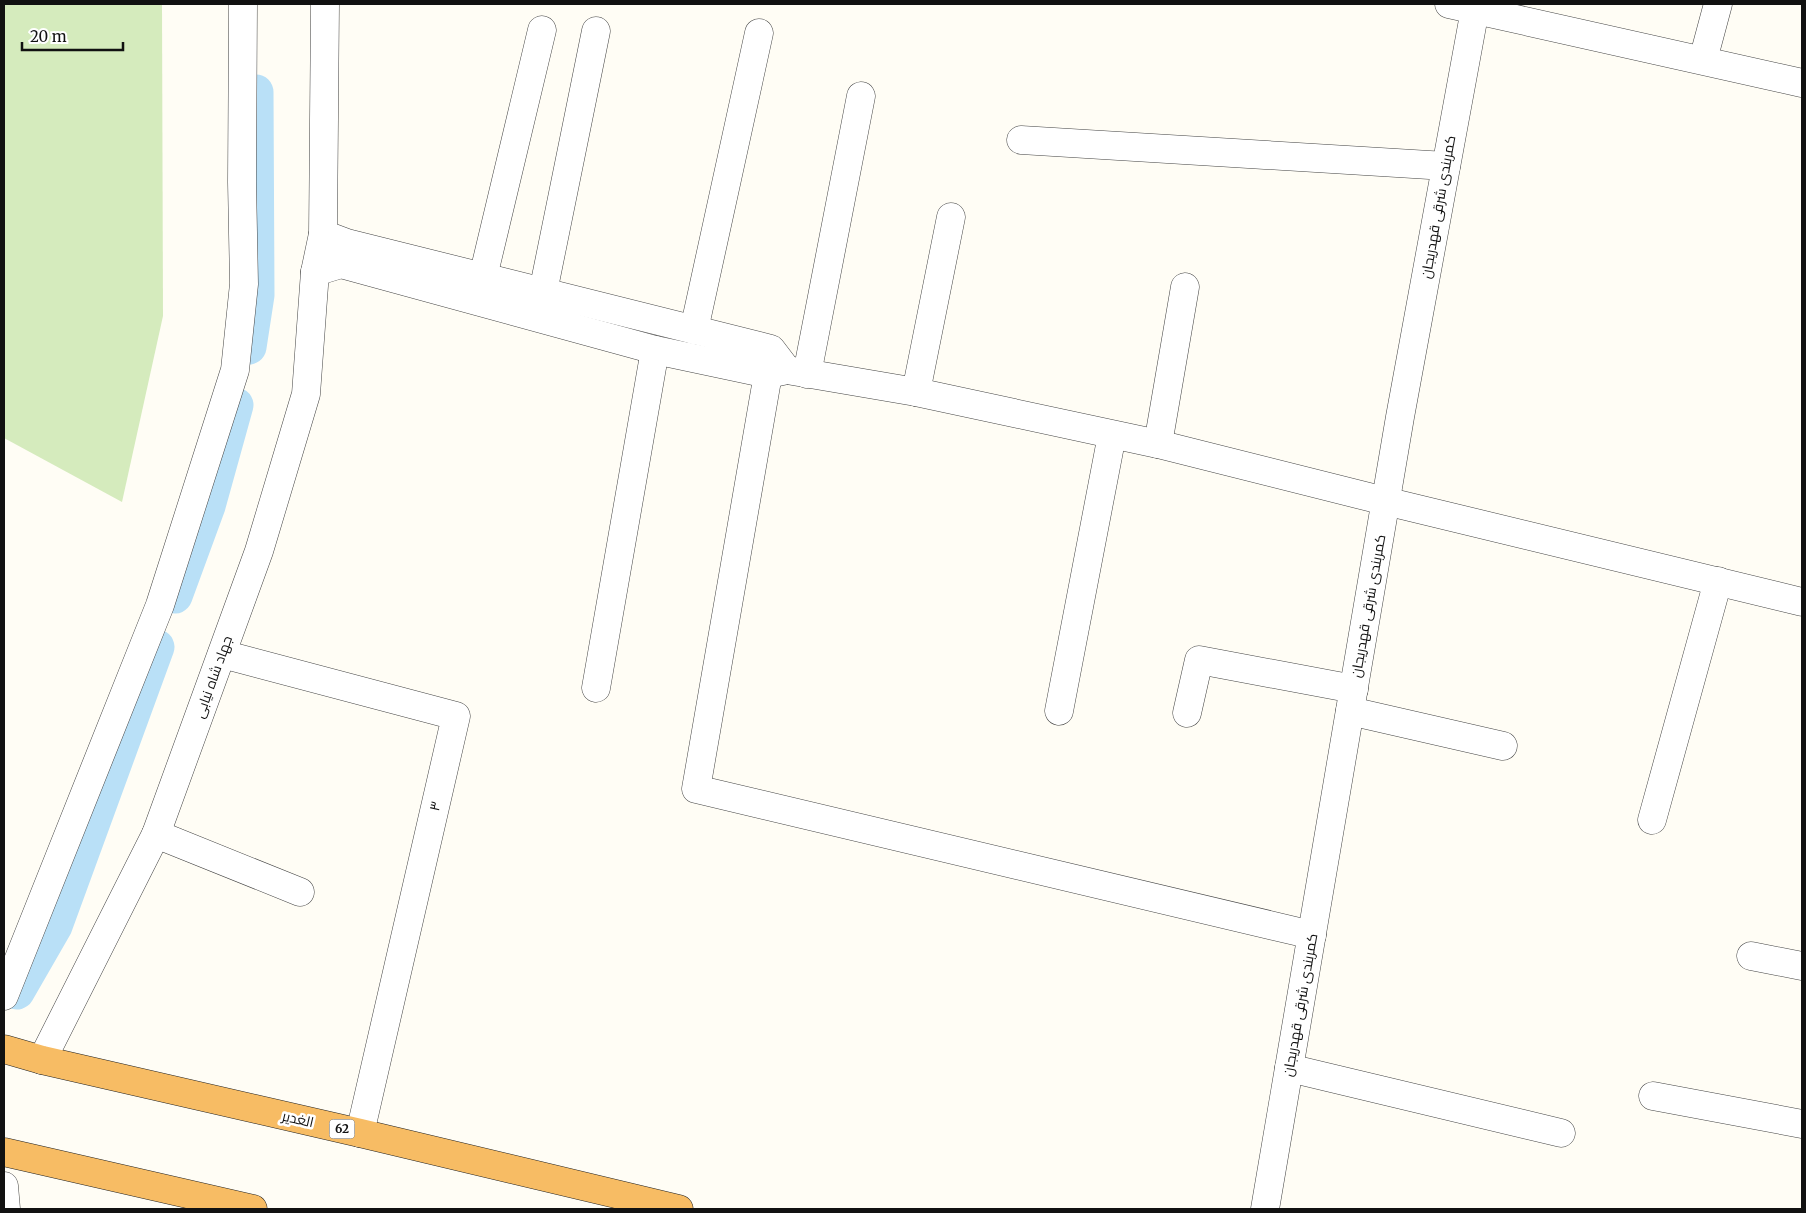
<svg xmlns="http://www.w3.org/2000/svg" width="1806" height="1213" viewBox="0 0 1806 1213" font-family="Merriweather,Cairo,serif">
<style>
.green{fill:#d5ebbd}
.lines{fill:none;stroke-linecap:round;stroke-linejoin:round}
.canal{stroke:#b9e0f7;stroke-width:35}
.minor-casing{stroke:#444;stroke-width:29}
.tertiary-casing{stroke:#444;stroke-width:29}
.trunk-casing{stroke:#222;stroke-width:29}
.minor{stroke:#fff;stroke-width:28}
.tertiary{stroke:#fff;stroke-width:28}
.trunk{stroke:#f7bc64;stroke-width:28}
.labels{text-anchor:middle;stroke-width:5;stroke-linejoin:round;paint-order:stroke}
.shield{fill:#fff;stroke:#585858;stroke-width:1}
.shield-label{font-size:12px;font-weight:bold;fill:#111}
.street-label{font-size:14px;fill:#111;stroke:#fff}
</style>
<rect width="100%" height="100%" fill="#fffdf5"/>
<path class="green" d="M4,4h158l1,312 -41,186 -118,-64z"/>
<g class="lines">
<g class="canal">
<path d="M249,347l8,-52 -1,-203"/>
<path d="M175,596l33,-90 28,-101"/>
<path d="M17,992l38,-66 102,-279"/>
</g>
<g class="minor-casing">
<g id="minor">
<path d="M1449,4l353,79"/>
<path d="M1703,60l15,-56"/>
<path d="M1021,140l425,26"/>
<path d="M323,234l24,9 424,106 16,21"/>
<path d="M315,272l26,-8 314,86 113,24 19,-4 129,22 242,52 227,57 417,101"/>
<path d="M483,277l59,-247"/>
<path d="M543,292l53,-261"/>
<path d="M694,330l65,-297"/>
<path d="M768,374l-72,415 616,146"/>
<path d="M807,374l54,-278"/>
<path d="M916,392l35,-175"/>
<path d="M1158,444l27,-157"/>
<path d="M222,654l234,62 -96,417"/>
<path d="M596,688l59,-338"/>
<path d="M1059,711l53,-276"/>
<path d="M1350,711l153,35"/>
<path d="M1187,713l12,-53 155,29"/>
<path d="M1652,820l66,-239"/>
<path d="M156,834l144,58"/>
<path d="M1751,956l51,10"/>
<path d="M4,996l156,-391 75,-235 9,-86 -2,-102 1,-178"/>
<path d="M42,1060l114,-226 103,-283 47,-157 9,-122 8,-38 2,-230"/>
<path d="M1289,1068l272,65"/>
<path d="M1653,1096l149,28"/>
</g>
</g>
<g class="tertiary-casing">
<g id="tertiary">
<path d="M4,1186l2,23"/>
<path d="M1265,1209l135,-792 76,-413"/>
</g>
</g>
<g class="trunk-casing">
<g id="trunk">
<path d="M4,1049l38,11 318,73 319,76"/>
<path d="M4,1152l249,57"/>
</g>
</g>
<use href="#minor" class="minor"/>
<use href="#tertiary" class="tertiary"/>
<use href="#trunk" class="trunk"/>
</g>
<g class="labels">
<rect class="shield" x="329.5" y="1119.5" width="25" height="19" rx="4"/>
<g class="shield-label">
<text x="342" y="1133">62</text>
</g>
<g class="street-label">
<text transform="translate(1438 207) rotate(-80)" y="5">کمربندی شرقی قهدریجان</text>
<text transform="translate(1368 606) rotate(-80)" y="5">کمربندی شرقی قهدریجان</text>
<text transform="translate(213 677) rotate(-70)" y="5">جهاد شاه نیابی</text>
<text transform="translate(435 806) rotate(-77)" y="5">۳</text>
<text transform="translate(1300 1005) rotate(-80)" y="5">کمربندی شرقی قهدریجان</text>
<text transform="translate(298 1119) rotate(13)" y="5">الغدیر</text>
</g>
</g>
<rect width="1806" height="1213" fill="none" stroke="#111111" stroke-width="10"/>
<path d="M22 42v8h101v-8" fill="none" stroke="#111111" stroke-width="2.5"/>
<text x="30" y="42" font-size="15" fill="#111111" stroke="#ffffff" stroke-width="4" paint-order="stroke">20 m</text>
</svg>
